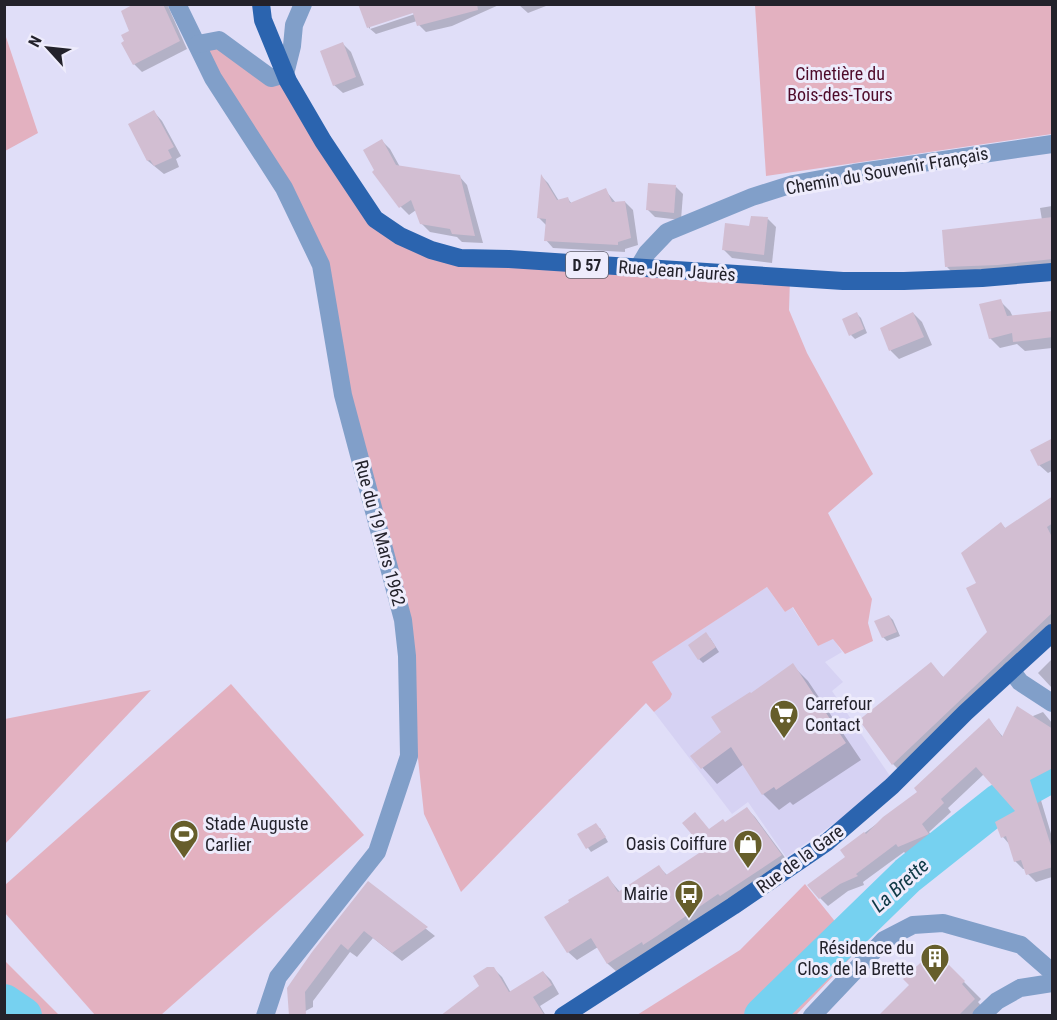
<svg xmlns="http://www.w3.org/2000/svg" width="1057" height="1020" viewBox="0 0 1057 1020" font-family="'Roboto Condensed',sans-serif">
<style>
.built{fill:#d6d2f3}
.green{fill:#e3b1c0}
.shadow{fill:#0003;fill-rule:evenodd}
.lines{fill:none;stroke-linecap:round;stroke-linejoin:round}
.river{stroke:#76d1f0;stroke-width:38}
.building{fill:#d2bed2}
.minor{stroke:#819fc9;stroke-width:18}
.major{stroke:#2b64af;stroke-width:18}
.labels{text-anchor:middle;stroke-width:6;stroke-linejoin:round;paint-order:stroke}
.shield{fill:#eeecfc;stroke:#605f6a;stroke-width:1.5}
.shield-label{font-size:16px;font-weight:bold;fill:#23222b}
.park-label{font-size:18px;fill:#4f0b2a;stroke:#eeecfc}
.street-label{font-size:18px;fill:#23222b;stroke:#eeecfc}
.poi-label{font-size:18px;fill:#23222b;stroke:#eeecfc;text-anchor:end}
.water-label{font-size:20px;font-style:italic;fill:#0e3946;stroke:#eeecfc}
</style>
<rect width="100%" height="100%" fill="#e0def8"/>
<path class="built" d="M767,587l18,25 7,-5 26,39 15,-8 9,14 -17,10 18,20 -11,9 58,85 -42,38 -62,43 -38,-55 -16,12 -78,-102 16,-13 -19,-37z"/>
<g class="green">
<path d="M755,5h297v129l-286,42z"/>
<path d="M5,34l33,99 -33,18h-1z"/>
<path d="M219,40l36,29 30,5 90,145 56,31 359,29 -1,31 18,43 66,121 -45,39 44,86 -4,24 5,18 -28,13 -12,-15 -15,7 -25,-39 -8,5 -18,-25 -115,75 20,32 -2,5 -16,13 -8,-9 -185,189 -37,-78 -21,-194 -82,-355 -123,-221z"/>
<path d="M231,684l133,151 -203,180h-66l-90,-102v-28z"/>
<path d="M151,690l-146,154v-125z"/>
<path d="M805,884l53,66 -62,65h-159l103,-65z"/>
<path d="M4,961h1l54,54h-54z"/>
</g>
<g class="shadow">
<path d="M135,4h32l20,45 -45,23 -8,-8 -3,-32z"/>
<path d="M360,4h141l-49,22 -26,6 -7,-7 -2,-4 -41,13 -7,-6zM420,9l1,3 -51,17v-3z"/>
<path d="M519,5l40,-1v1l-13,1 -18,7z"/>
<path d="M343,44l8,8 13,33 -21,8 -9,-8z"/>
<path d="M154,112l8,9 19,35 -5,3 3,8 -15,7 -16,-13 -18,-36z"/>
<path d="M382,141l8,8 10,18 59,9 8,9 16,58 -21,-1 -5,-5 -27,-5 -9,-9 -5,-13 -7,5 -8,-8 -27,-35z"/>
<path d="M542,177l6,6 11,18 9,-2 4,5 33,-14 11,13 9,-1 8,8 5,35 -13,4v3l-72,-4 -7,-8v-15l-8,-8z"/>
<path d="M676,187l7,7 -2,26 -26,-3 -8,-8z"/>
<path d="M1052,206v64l-96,6 -9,-9 95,-47 -2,-12z"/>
<path d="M768,219l8,8 -4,36 -40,-5 -8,-8 26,-23z"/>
<path d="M1000,301l10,10 3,6 39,-5v36l-27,3 -8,-7 -17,4 -10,-10z"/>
<path d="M913,313l9,9 10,23 -33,14 -8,-8 -9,-22z"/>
<path d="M857,314l4,4 6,15 -12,6 -4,-4z"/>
<path d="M1052,440v31l-4,2 -9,-8z"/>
<path d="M1052,498v135l-149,141 -10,-10 -32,-44 70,-56 13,14 45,-45 -11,-50 23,-59 5,5z"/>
<path d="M889,616l4,4 7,16 -13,5 -4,-4z"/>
<path d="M710,638l9,14 -16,11 -4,-4z"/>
<path d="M1052,659v29l-14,-15z"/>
<path d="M792,665l16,16 53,79 -68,45 -3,-3 -11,8 -16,-16 -19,-30 -27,20 -25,-28 31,-24 29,-37z"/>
<path d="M1043,712l9,11v34l-19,-41z"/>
<path d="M989,720l14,17 16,-10 33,110v40l-16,5 -8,-8 -2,-5h-3l-8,-8 -5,-16 -7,-8 -7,-14 21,-11 -33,-38 -36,34 3,4 -22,20 7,10 -29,13 -3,-3 -41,30 1,3 -16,6 -20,15 -8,-8 27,-41 -5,-7 77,-58z"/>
<path d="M747,809l8,8 34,46 -172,109 -9,-8 -10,-17 -21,13 -9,-8 40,-74 12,14 39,-25 9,9 37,-24 5,-22 15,-6z"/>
<path d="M600,828l8,14 -17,10 -12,-17z"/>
<path d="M368,883l67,53 -33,25 -29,-23 -16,19 -7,-5 -37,49v6l-15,8 -8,-8z"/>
<path d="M949,967l32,32 -3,3 12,14h-110z"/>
<path d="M493,968l9,9 9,16 32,-21 8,8 8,14 -19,12 6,10h-97l32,-30z"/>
</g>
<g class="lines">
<g class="river">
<path d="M4,1003l19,13"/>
<path d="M763,1016l145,-141 92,-73 52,-29"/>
</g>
</g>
<g class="building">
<path d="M134,4h29l17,37 -47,24 -12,-22 3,-2 -3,-6 8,-4 -8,-20z"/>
<path d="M358,4h119l1,6 -61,16 -4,-13 -46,15z"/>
<path d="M343,42l13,35 -23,9 -13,-35z"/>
<path d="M154,110l20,37 -6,3 4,8 -18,8 -4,-6 -3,1 -19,-37z"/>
<path d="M382,139l14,26 64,10 15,61 -23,-2 -2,-5 -30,-5 -9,-24 -12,8 -27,-36 2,-2 -11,-20z"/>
<path d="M541,174l16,26 11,-3 2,6 36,-15 6,14 13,-1 6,37 -13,4v3l-74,-4 2,-22 -9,-1z"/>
<path d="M648,183l28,2 -2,28 -28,-3z"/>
<path d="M751,216l17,1 -4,38 -42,-5 3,-27 24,3z"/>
<path d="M1053,217v42l-55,6 -53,2 -3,-37z"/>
<path d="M1001,299l6,17 46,-5v26l-40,5 -1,-9 -23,6 -10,-35z"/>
<path d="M857,312l7,17 -15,7 -7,-17z"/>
<path d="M913,312l11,25 -35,14 -9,-23z"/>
<path d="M1053,438v21l-15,7 -8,-16z"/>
<path d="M1053,496v27l-6,4 6,12v73l-161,153 -33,-45 72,-58 12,15 44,-45 -21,-44 10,-5 -15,-30 40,-31 4,6z"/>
<path d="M889,615l8,17 -15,6 -8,-17z"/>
<path d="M706,632l10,15 -18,13 -10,-15z"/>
<path d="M793,663l53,80 -70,47 -2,-3 -12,8 -31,-48 -30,22 -11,-13 31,-24 -10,-15 39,-25 1,1z"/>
<path d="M1017,706l36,23v39l-23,12 23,72v15l-27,8 -5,-15 -7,2 -8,-26 -5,2 -6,-16 20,-11 -39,-44 -35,32 3,4 -22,21 7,10 -31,13 -2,-3 -40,30 2,2 -18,8 -21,15 -12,-14 38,-28 -5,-7 24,-18 2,2 17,-17 34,-25 -3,-4 75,-70 13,19z"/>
<path d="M747,807l35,48 -62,41 -2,-2 -61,42 -14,9 -1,-3 -35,22 -16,-26 -24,15 -23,-36 25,-15 -1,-2 40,-24 10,16 41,-27 7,10 36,-24 -8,-14 -12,-14 13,-11 14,17 14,-10 2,3z"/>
<path d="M596,823l10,14 -20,12 -9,-15z"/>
<path d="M368,881l60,46 -36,26 -28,-22 -16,19 -7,-6 -36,48 1,24h-17l-2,-28 25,-36z"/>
<path d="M932,952l14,15 3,-2 16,16 -3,3 13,15 -17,17h-80l31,-31 -6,-6z"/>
<path d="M487,967h7l15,25 34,-21 9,14 -19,12 12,19h-105l39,-30 -6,-10z"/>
</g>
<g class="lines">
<g class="minor">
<path d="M177,4l36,74 71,110 37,77 22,130 60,225 4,36 2,100 -32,96 -99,125 -13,39"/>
<path d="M198,44l21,-4 52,38 14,-4 7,-28 2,-21 9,-21"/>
<path d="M638,268l9,-15 20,-21 85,-35 41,-13 61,-11 198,-29"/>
<path d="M1011,670l9,12 32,21"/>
<path d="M812,1016l72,-76 29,-15 30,-2 78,22 31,27"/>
<path d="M981,1016l16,-15 23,-13 32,-5"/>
</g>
<g class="major">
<path d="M261,4l2,16 25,61 35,60 52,78 25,17 31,14 29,8 49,1 334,22h61l78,-3 70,-6"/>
<path d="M563,1016l170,-110 94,-64 65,-56 73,-73 87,-80"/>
</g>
</g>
<defs>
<g id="supermarket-pin" transform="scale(1.5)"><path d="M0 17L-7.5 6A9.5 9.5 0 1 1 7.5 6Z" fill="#665e2b" stroke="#eeecfc"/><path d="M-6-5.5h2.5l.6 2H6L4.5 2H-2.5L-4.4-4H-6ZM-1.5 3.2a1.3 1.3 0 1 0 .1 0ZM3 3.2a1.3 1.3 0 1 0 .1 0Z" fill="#fff"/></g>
<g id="stadium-pin" transform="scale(1.5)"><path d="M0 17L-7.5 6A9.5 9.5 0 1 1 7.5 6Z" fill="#665e2b" stroke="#eeecfc"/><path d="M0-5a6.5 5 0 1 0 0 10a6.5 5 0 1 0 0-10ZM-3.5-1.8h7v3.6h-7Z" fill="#fff"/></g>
<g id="shop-pin" transform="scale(1.5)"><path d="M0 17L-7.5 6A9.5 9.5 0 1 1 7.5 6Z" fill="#665e2b" stroke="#eeecfc"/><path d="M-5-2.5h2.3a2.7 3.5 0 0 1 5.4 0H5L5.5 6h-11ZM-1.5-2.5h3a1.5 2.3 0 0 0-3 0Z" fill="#fff"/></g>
<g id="bus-pin" transform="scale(1.5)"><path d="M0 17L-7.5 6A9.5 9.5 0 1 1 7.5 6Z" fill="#665e2b" stroke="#eeecfc"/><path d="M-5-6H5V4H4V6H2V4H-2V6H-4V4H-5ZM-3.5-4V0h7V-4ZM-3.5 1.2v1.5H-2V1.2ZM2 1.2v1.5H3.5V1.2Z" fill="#fff"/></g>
<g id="building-pin" transform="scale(1.5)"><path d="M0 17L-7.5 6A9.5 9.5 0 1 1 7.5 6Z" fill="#665e2b" stroke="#eeecfc"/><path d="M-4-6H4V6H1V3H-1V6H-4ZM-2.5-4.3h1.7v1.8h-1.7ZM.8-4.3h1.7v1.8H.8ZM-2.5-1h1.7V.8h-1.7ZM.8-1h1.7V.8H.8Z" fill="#fff"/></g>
</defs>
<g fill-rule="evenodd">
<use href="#supermarket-pin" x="784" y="714"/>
<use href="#stadium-pin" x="184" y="834"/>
<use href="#shop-pin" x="748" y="844"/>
<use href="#bus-pin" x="689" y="894"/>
<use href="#building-pin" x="935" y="958"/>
</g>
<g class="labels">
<rect class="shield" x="566" y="252" width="42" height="26" rx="4.5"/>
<g class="shield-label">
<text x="587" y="271">D 57</text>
</g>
<g class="park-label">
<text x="840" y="80">Cimetière du<tspan x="840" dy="21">Bois-des-Tours</tspan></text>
</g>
<g class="street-label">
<text transform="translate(887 171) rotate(-10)" y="6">Chemin du Souvenir Français</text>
<text transform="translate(677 271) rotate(4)" y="6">Rue Jean Jaurès</text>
<text transform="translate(380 533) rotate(75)" y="6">Rue du 19 Mars 1962</text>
<text transform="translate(800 859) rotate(-36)" y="6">Rue de la Gare</text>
</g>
<g class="poi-label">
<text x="805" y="710" text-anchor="start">Carrefour<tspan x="805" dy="21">Contact</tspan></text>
<text x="205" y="830" text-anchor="start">Stade Auguste<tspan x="205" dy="21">Carlier</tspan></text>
<text x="727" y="850">Oasis Coiffure</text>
<text x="668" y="900">Mairie</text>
<text x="914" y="954">Résidence du<tspan x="914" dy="21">Clos de la Brette</tspan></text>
</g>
<g class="water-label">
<text transform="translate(900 885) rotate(-42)" y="7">La Brette</text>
</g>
</g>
<rect width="1057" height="1020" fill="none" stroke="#23222b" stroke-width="12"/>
<g transform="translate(48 48) rotate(297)" stroke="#eeecfc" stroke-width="4.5" paint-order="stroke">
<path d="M0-4.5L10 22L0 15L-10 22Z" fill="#23222b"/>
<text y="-9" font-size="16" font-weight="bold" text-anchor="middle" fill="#23222b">N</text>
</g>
</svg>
